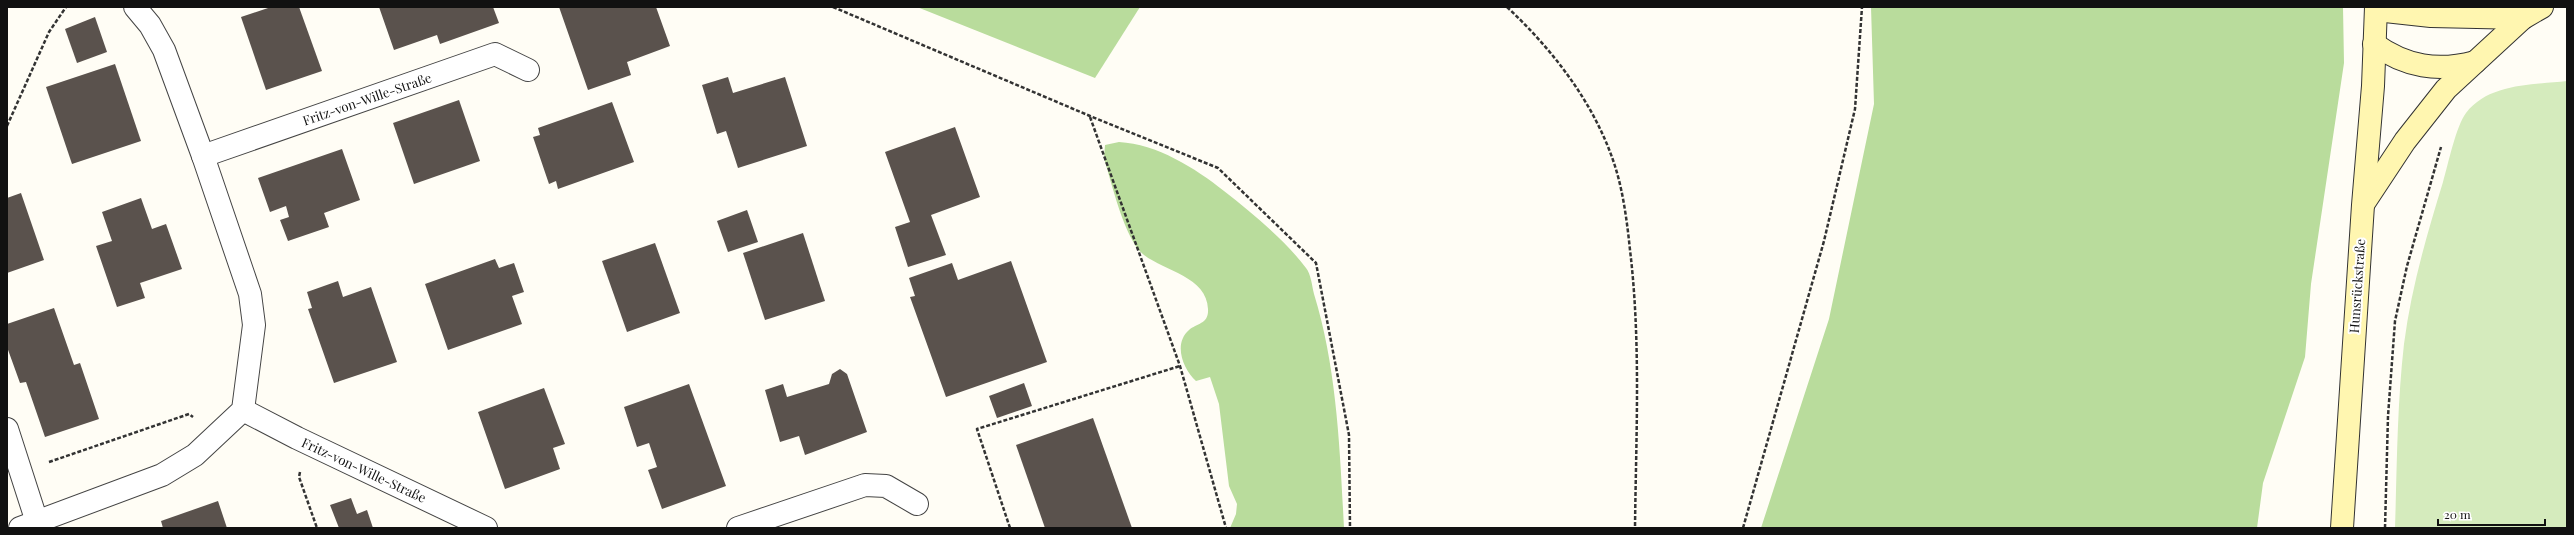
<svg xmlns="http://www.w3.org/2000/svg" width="2574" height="535" viewBox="0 0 2574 535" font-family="'Playfair Display',serif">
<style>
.green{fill:#d5ebbd}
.forest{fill:#b9dc9c}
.building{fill:#5a524d}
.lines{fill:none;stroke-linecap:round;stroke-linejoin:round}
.street-casing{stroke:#444;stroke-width:24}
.secondary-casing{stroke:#333;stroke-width:24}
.path{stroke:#333;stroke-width:2.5;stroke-dasharray:4 2;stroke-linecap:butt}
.street{stroke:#fff;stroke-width:22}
.secondary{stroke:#fff6b0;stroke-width:22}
.labels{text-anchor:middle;stroke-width:4;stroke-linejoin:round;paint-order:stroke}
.street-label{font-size:13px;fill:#111;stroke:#fff}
</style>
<rect width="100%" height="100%" fill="#fffdf5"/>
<path class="green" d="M2567,81v447h-172c2,-61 2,-123 9,-184 7,-55 23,-110 39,-162 5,-17 13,-56 23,-69 23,-30 67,-28 101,-32z"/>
<g class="forest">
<path d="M917,7h223l-45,71z"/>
<path d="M1871,7h472l1,56 -33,221 -6,73 -42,126 -6,45h-496l68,-209 45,-215z"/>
<path d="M1119,142c38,2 76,26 105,49 28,22 61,49 82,77 5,6 6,18 8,26 23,74 26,157 30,234h-114l6,-14 1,-10 -8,-18 -10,-82 -9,-27 -14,4c-13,-12 -23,-37 -7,-51 8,-7 20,-6 19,-21 -1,-32 -43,-38 -64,-54 -19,-14 -33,-74 -40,-97l1,-13z"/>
</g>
<g class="building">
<path d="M271,7h28l23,64 -56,19 -25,-73z"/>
<path d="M379,7h114l6,16 -59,21 -3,-9 -43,15z"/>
<path d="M559,7h97l14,39 -43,16 4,13 -43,15z"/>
<path d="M95,17l12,35 -30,11 -12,-34z"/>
<path d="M115,64l26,77 -69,23 -26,-77z"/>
<path d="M728,77l5,16 52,-16 22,69 -69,22 -12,-37 -9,3 -15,-49z"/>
<path d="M459,100l21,61 -66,23 -21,-61z"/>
<path d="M612,102l22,60 -76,27 -2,-8 -7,3 -16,-47 7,-2 -2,-7z"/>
<path d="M955,127l25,70 -49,18 15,40 -38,12 -13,-40 15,-5 -25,-70z"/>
<path d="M342,149l18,51 -36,13 5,14 -41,14 -8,-21 9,-3 -3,-11 -16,6 -12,-34z"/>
<path d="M21,193l23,67 -37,13v-75z"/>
<path d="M141,198l11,31 14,-5 16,45 -42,14 5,15 -28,9 -21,-61 16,-5 -10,-29z"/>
<path d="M747,210l11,32 -30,10 -11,-31z"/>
<path d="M803,233l22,68 -60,19 -22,-67z"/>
<path d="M655,243l25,70 -53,19 -25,-71z"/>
<path d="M495,259l4,9 15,-5 10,29 -12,4 10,28 -74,26 -23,-66z"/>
<path d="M1011,261l36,101 -101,35 -36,-100 5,-1 -6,-18 43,-15 6,17z"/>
<path d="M338,281l5,16 28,-10 26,75 -63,21 -26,-74 4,-1 -5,-16z"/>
<path d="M54,308l20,57 6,-2 19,56 -54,18 -19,-55 -6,1 -13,-36v-23z"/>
<path d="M840,369l7,5 20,58 -62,23 -6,-19 -19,6 -15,-52 18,-6 4,13 42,-13 3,-10z"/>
<path d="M1024,383l8,23 -35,12 -8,-22z"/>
<path d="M689,384l37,102 -64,23 -14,-39 9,-3 -8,-24 -12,4 -13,-40z"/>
<path d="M544,388l21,56 -12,4 7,21 -55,20 -27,-77z"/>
<path d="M1093,418l39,110h-87l-29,-83z"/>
<path d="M351,498l6,16 10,-4 6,18h-34l-9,-23z"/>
<path d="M218,501l9,27h-64l-2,-7z"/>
</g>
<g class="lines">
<g class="street-casing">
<g id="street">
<path d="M203,156l292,-102 33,16"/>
<path d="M243,410l54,28 189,90"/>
<path d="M7,429l30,93"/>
<path d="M20,528l142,-53 33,-20 48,-45 11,-85 -4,-31 -47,-138 -39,-106 -14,-25 -15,-18"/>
<path d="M738,528l127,-43 21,1 31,18"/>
</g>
</g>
<g class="secondary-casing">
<g id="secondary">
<path d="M2376,10l55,6 92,2"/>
<path d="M2374,44c32,23 64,28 101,18"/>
<path d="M2364,203l41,-62 41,-52 77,-71 19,-11"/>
<path d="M2342,528l21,-323 10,-119 3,-79"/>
</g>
</g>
<g class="path">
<path d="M833,7l257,109 128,52 98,95 33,172 1,93"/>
<path d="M1507,7c46,43 87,96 107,156 9,27 13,58 16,87 11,92 6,185 5,278"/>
<path d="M1090,117l90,249 46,162"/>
<path d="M7,126l42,-94 17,-25"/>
<path d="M49,462l140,-48 4,3"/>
<path d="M300,472l-1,5 18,51"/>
<path d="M1010,528l-33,-99 203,-63"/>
<path d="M1743,528l81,-287 31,-132 7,-102"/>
<path d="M2385,528l3,-112 7,-95 12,-55 34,-119"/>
</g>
<use href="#street" class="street"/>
<use href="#secondary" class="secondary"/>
</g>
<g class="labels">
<g class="street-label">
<text transform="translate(367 99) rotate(-19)" y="5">Fritz-von-Wille-Straße</text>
<text transform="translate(2357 286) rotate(-86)" y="5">Hunsrückstraße</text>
<text transform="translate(364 470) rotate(25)" y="5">Fritz-von-Wille-Straße</text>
</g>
</g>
<rect width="2574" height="535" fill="none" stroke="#111111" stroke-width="16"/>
<path d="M2438 519v6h107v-6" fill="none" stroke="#111111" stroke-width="2"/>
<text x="2444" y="519" font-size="12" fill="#111111" stroke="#ffffff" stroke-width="3" paint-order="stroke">20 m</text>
</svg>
